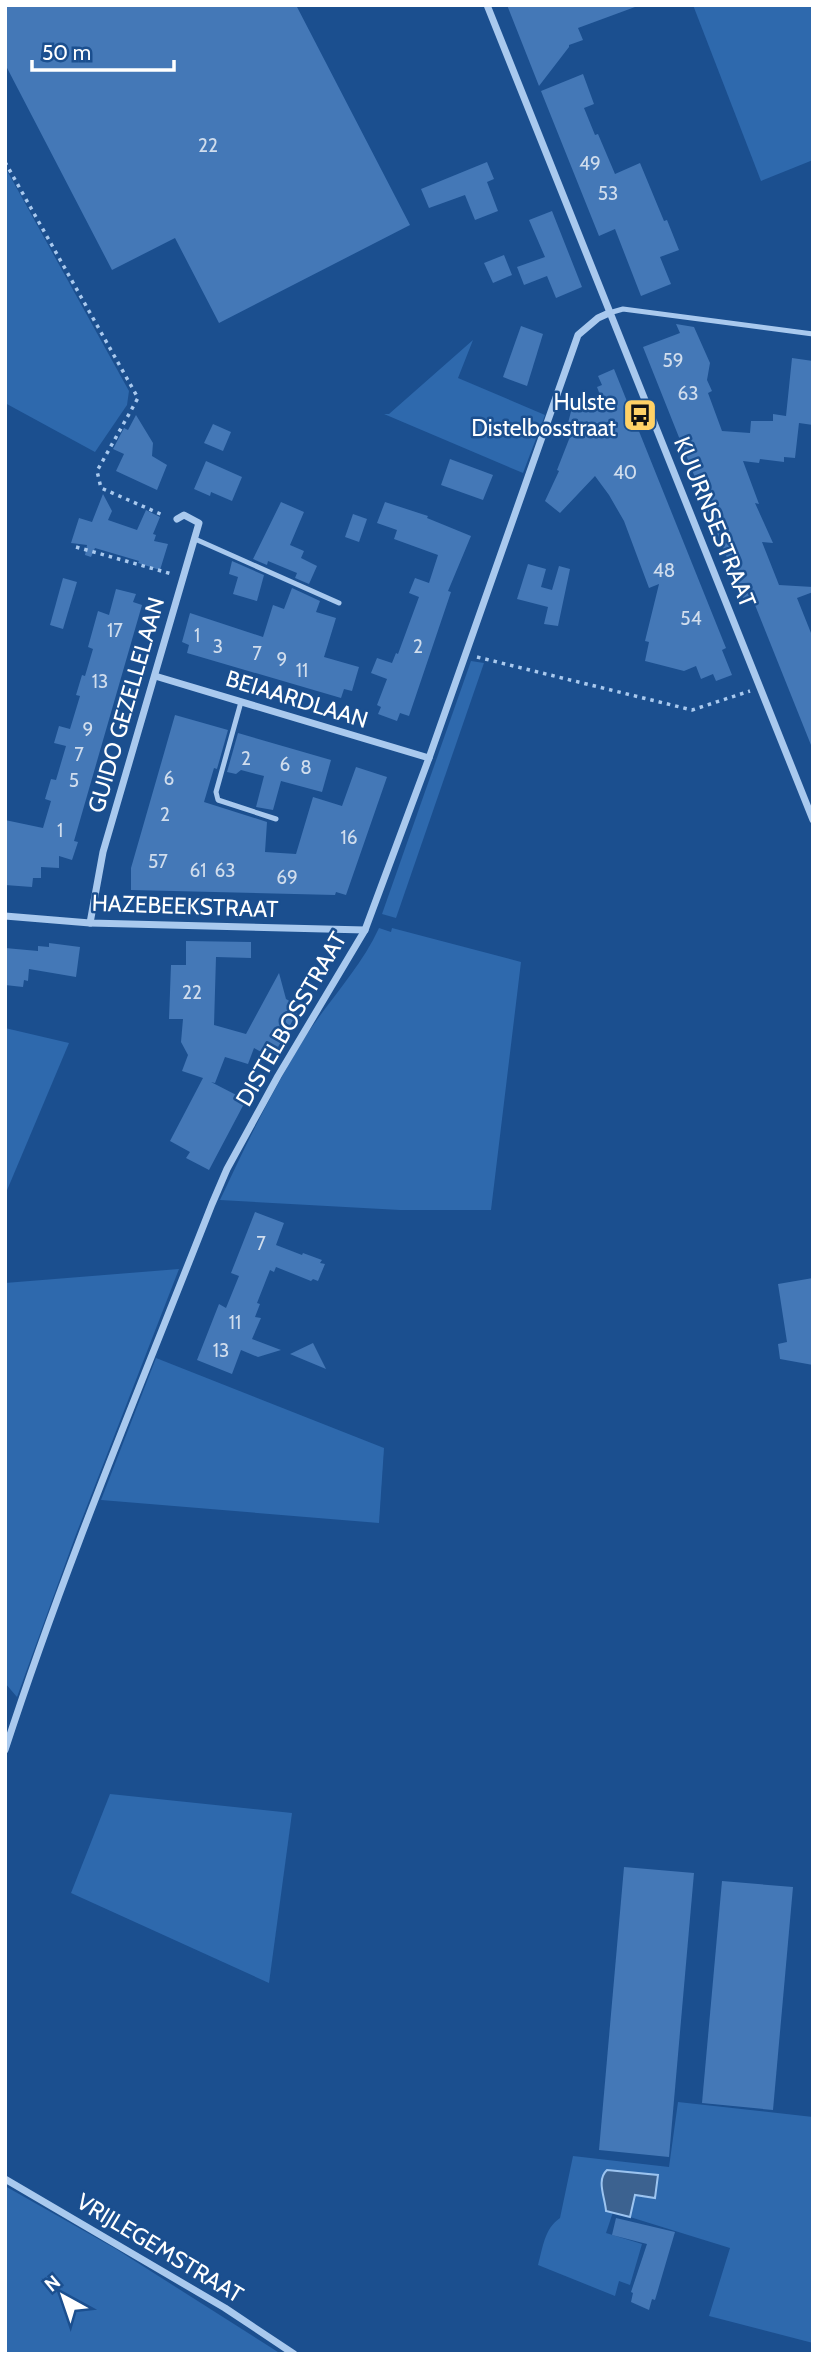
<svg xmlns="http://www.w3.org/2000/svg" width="818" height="2359" viewBox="0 0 818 2359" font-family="Cabin,sans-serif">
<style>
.green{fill:#2e69ad}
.water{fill:#3c6290;stroke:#9cc4f0;stroke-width:2}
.building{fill:#4478b7}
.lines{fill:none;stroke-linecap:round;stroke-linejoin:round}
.path{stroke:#a9c9ee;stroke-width:3.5;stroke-dasharray:3.5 5;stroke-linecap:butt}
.lane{stroke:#a9c9ee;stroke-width:5}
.street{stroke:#a9c9ee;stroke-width:7}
.labels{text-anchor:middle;stroke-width:5;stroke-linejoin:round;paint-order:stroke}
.number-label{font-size:19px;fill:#d0dded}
.poi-label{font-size:23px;fill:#fff;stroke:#1b4f8f;text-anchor:end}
.street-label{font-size:23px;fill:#fff;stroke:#1b4f8f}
</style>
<rect width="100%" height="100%" fill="#1b4f8f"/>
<g class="green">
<path d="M693,5h120v155l-52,21z"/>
<path d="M5,167l124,224 -2,14 -32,47 -90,-49z"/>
<path d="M473,340l-15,38 87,37 -22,58 -139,-59h5z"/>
<path d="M471,661l13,2 -88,255 -14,-4z"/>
<path d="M379,928l12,4 1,-4 129,34 -30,248h-91l-180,-10c26,-56 54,-113 87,-166 24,-36 54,-67 72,-106z"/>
<path d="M5,1028l64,15 -64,152z"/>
<path d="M179,1269l-104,268 -58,160 -12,-14v-400z"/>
<path d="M156,1358l228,90 -5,75 -278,-23z"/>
<path d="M110,1794l182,19 -23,170 -198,-90z"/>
<path d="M678,2102l135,15v226l-104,-27 21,-68 -100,-31 5,-22 20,3 3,-23 -51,-5 -1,41 7,1 -7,21 36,11 -12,41 -11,-4 -4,15 -77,-31c5,-17 6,-36 22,-47l13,-62 96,11z"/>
<path d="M5,2186l111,63 165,105h-276z"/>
</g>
<path class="water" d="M607,2170l51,5 -3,23 -20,-3 -5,22 -24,-6c-1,-14 -10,-31 1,-41z"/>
<g class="building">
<path d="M5,5h291l114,220 -191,98 -44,-85 -63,32 -107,-206z"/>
<path d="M507,5h127l1,2 -57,21 5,12 -14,5v2l-30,39z"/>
<path d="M583,74l11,30 -10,4 11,27 3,-1 17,40 25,-11 24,58 3,-1 12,30 -19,7 11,27 -30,12 -26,-67 -16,7 -58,-145z"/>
<path d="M487,162l7,17 -7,3 11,29 -23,9 -10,-25 -36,13 -8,-19z"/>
<path d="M552,211l30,76 -26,11 -9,-22 -23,9 -7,-18 28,-10 -16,-37z"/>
<path d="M504,255l8,20 -19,8 -9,-20z"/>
<path d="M676,324l18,3 16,36 -3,17 5,11 -4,2 14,38 28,2 1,-12h22v-7l13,2 6,-58 21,3v64l-14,-2 -4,35 -11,-1v5l-24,-3 -1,4 -16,-2 16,43 -4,-1 18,40 -11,-1 17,43 34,2v5l-16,6 16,40v112l-60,-150 -8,3 -102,-256 37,-14z"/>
<path d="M521,326l22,8 -16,52 -24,-9z"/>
<path d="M614,369l112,279 -4,2 10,25 -16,6 -3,-7 -12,5 -5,-13 -12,5 -39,-10 4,-19 -4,-1 14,-57 -10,4 -25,-67 -15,-26 -14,-19 -35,37 -15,-12 14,-30 -2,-1 18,-46 -7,-1 5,-19 31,1 -7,-18 5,-2 -4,-9z"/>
<path d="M136,415l17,28 -1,13 15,9 -10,25 -41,-19 8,-17 -11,-5 11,-21 4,2z"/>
<path d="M213,424l18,8 -8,19 -19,-8z"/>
<path d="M450,459l43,16 -10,25 -42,-15z"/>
<path d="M206,461l36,16 -10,24 -21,-9 -1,4 -16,-7z"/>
<path d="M103,494l9,17 -4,9 29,10 9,-20 14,7 -7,17 3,1 -2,6 14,3 -8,26 -22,-7 1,-2 -44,-13 -4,9 -6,-2 2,-10 -16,-2 8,-25 13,4z"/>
<path d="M281,502l23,10 -14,33 14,6 -3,7 16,8 -8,18 -14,-6 2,-5 -29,-12 -1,4 -14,-6z"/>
<path d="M385,502l43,14 -1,2 44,18 -23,55 3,1 -42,124 -9,-3 -3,8 -19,-7 3,-7 -4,-2 10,-26 -16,-6 6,-15 15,5 4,-10 2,1 21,-57 -10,-4 6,-15 14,5 9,-28 -44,-16 3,-9 -20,-7z"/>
<path d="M353,514l14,5 -8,23 -14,-5z"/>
<path d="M232,561l32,14 -7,26 -24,-7 5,-17 -9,-3z"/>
<path d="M528,564l18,5 -5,18 11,3 7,-24 11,3 -12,57 -14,-2 4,-17 -31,-8z"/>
<path d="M63,578l14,4 -14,47 -13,-4z"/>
<path d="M292,588l28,13 -4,11 20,6 -12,39 35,10 -7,24 -8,-2 -3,9 -154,-45 2,-8 -7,-3 8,-29 73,24 10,-32 11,4z"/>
<path d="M116,589l20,5 -3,8 9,3 -68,236 4,1 -6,18 -13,-4v12l-18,-1v11h-8l-1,9 -27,-2v-65l38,8 8,-27 -6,-2 6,-20 5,1 10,-34 -12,-3 5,-17 11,3 10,-33 -4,-1 6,-20 3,1 8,-27 -5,-2 10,-36 11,4z"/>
<path d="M175,715l53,15 -11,39 -3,-1 -10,34 63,20 -2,30 31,2 17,-57 29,9 14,-39 31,10 -41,118 -10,-3 -1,3 -204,-5v-22z"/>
<path d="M238,733l93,27 -9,32 -41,-11 -8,29 -17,-3 8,-31 -23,-6 -5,4 -9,-2z"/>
<path d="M186,941l65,1v16l-35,-1 -2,68 32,9 33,-61 7,26 14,8 -28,51 -18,-10 -6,16 -23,-7 -10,26 -4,-1 35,18 -37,70 -23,-12 4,-6 -20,-11 33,-63 -21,-7 6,-16 -7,-13 2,-23h-14l2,-54h15z"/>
<path d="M49,943l31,4 -4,30 -47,-8 -1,12 -4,-1 -1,7 -18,-2v-37l33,3v-5l11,1z"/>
<path d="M255,1212l29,11 -8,22 26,10 1,-2 19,7 -2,3 5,1 -7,17 -5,-2 -2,2 -35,-14 -2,5 -4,-2 -13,33 3,1 -5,13 6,1 -9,21 29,11 -23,7 -17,-7 -9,24 -35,-14 22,-56 7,4 13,-32 -8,-3z"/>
<path d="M813,1278v87l-33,-6 -2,-15 9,-2 -9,-58z"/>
<path d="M313,1343l13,26 -36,-15z"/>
<path d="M624,1867l70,6 -25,284 -70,-7z"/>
<path d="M722,1881l71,6 -20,223 -71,-7z"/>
<path d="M616,2218l59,14 -20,68 -3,-1 -3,11 -18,-8 2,-9 -2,-1 16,-48 -35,-9z"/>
</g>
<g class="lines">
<g class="path">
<path d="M5,162l133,236 -41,73 4,17 64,28"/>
<path d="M76,547l96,27"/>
<path d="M477,657l215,53 58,-19"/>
</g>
<g class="lane">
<path d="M609,313l14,-4 190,25"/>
<path d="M195,539l144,64"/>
<path d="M241,702l-25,90 2,8 58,19"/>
</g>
<g class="street">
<path d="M487,5l326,815"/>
<path d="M155,676l274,82"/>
<path d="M5,916l85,7 275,7"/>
<path d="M90,923l13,-71 96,-329 -15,-8 -7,4"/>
<path d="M5,1750c60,-185 136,-365 207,-546l15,-35 51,-93 87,-146 64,-172 149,-423 20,-17 11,-5"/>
<path d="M5,2179l220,129 69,46"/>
</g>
</g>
<defs>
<g id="bus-square" transform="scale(1.75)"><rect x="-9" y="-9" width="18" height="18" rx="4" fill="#ffd166" stroke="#1b4f8f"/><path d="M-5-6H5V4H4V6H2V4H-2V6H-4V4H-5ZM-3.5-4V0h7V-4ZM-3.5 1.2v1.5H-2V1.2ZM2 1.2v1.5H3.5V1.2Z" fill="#111"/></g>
</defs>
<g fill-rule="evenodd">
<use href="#bus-square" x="640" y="415"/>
</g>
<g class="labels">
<g class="number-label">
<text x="208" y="152">22</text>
<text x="590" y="170">49</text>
<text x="608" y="200">53</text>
<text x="673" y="367">59</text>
<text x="688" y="400">63</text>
<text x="625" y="479">40</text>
<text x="664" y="577">48</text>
<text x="691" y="625">54</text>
<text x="115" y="637">17</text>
<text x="197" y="642">1</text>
<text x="218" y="653">3</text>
<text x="418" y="653">2</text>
<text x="257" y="660">7</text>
<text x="282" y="666">9</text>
<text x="302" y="677">11</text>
<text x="100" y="688">13</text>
<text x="88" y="736">9</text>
<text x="79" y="761">7</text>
<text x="246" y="765">2</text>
<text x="285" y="771">6</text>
<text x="306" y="774">8</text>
<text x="169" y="785">6</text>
<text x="74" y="787">5</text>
<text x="165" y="821">2</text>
<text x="60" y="837">1</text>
<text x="349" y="844">16</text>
<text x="158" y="868">57</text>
<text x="198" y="877">61</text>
<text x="225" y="877">63</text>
<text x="287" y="884">69</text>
<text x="192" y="999">22</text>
<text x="261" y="1250">7</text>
<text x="235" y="1329">11</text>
<text x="221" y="1357">13</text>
</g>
<g class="poi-label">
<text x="616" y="410">Hulste<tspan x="616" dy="26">Distelbosstraat</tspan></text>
</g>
<g class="street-label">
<text transform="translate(715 522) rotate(68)" y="8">KUURNSESTRAAT</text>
<text transform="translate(297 699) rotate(17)" y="8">BEIAARDLAAN</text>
<text transform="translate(126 705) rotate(-74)" y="8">GUIDO GEZELLELAAN</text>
<text transform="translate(185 906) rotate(2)" y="8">HAZEBEEKSTRAAT</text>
<text transform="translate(291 1019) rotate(-60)" y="8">DISTELBOSSTRAAT</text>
<text transform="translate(160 2248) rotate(31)" y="8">VRIJLEGEMSTRAAT</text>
</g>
</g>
<rect width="818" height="2359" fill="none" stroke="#ffffff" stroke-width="14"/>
<g transform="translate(63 2296) rotate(320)" stroke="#1b4f8f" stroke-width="5" paint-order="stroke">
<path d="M0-5L12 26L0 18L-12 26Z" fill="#ffffff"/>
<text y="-10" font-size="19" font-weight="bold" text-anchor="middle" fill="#ffffff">N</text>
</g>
<path d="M32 60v10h142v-10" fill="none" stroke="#ffffff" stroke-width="3.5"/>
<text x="42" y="60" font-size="21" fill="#ffffff" stroke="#1b4f8f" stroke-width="5" paint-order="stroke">50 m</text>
</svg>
